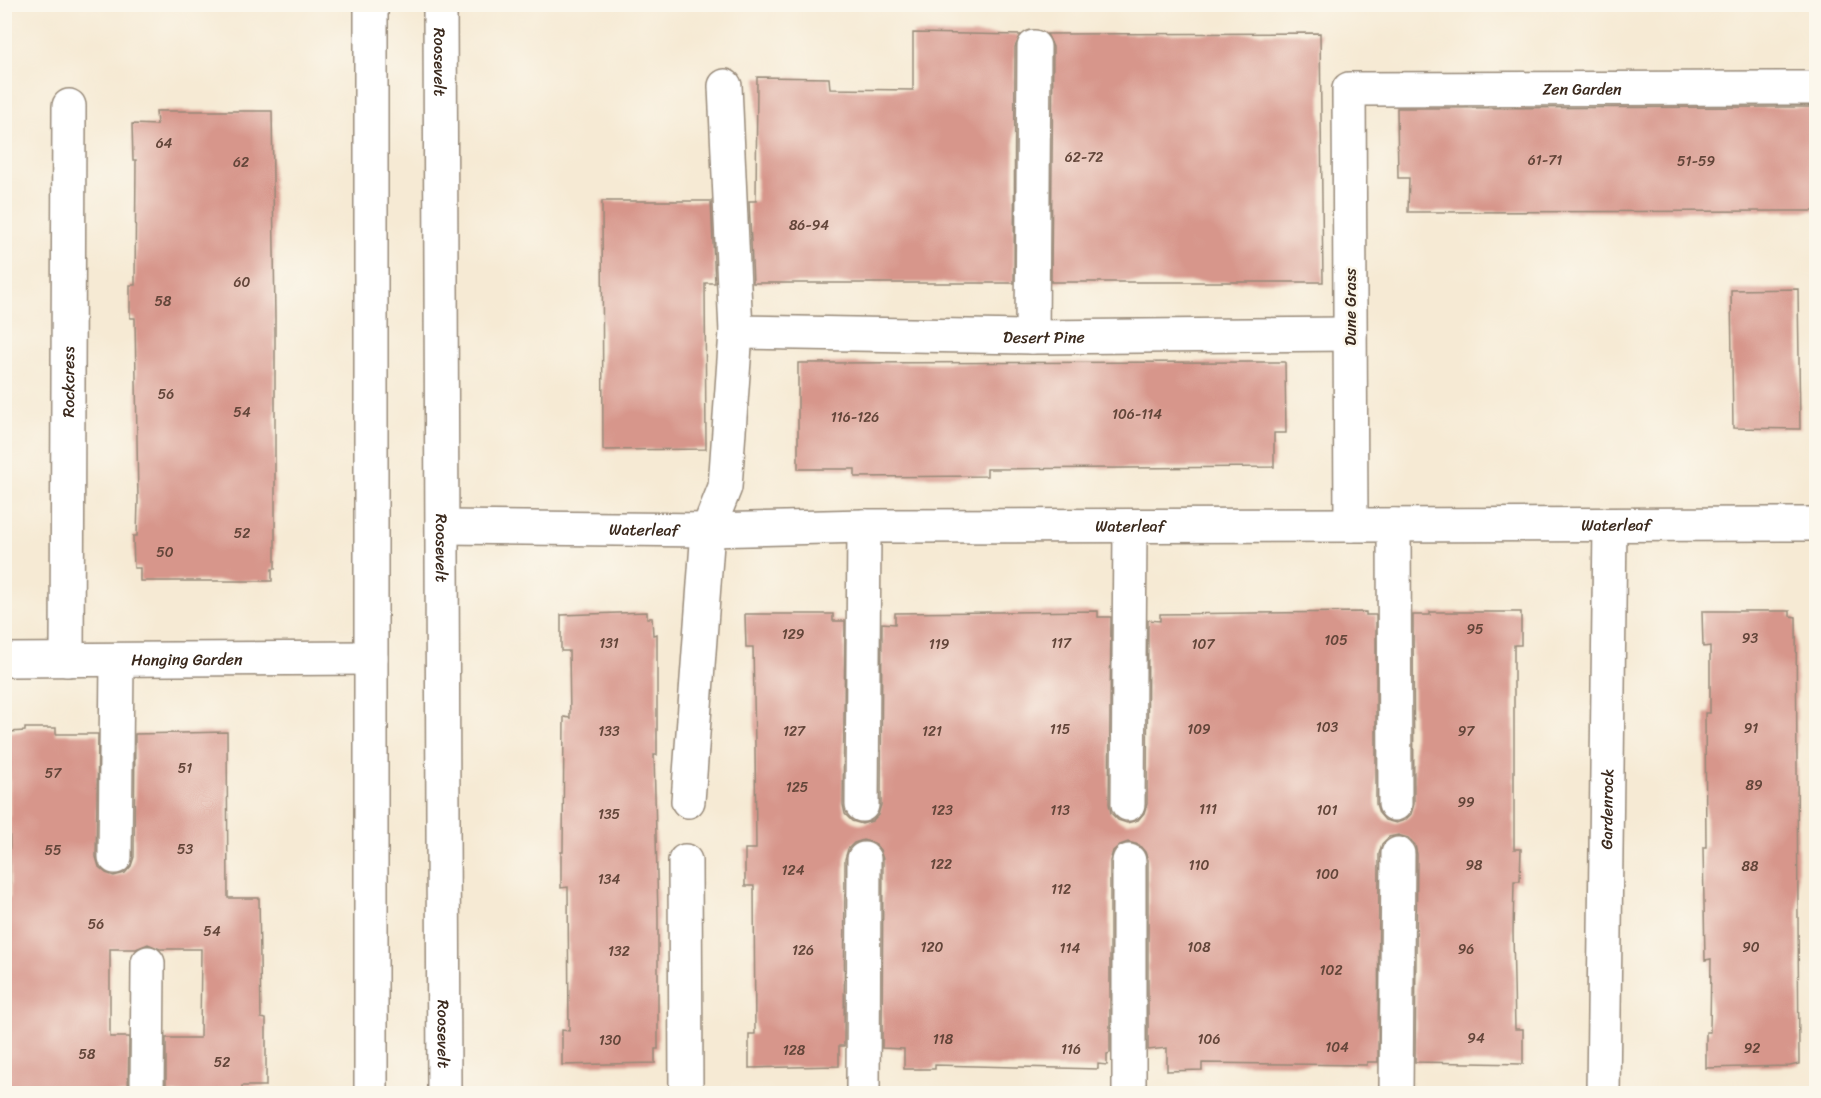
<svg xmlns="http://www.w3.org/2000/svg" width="1821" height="1098" viewBox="0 0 1821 1098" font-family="Sriracha,sans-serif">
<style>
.building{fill:#d7968b}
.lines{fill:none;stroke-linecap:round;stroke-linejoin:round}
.minor-casing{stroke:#988a79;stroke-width:36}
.minor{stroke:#fff;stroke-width:33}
.labels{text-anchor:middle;stroke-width:5;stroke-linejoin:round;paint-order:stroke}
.number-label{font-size:14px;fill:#624539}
.street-label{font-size:16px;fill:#3b2a1e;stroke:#fbf7ec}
</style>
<rect width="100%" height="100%" fill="#fbf7ec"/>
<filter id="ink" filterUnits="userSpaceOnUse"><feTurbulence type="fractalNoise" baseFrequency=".0167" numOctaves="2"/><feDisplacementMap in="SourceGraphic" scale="12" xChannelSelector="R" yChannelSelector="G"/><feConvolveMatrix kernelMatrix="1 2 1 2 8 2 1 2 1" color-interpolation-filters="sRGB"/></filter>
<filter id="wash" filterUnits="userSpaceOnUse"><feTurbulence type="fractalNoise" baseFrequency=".008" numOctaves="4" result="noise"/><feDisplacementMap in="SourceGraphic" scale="24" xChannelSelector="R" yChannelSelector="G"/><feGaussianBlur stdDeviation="1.35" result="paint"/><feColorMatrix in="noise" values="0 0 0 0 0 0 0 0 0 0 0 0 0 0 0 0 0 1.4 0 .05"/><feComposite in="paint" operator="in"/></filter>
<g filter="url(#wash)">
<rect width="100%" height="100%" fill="#f6ead4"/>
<g id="blocks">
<g class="building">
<path d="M913,33l108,2 -6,12 -1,236h-261l-4,-82h7l1,-124 72,1 1,11 83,1z"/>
<path d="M1320,33l3,249h-272l2,-235 -6,-13z"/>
<path d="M1816,107v104l-408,1 1,-34h-11l-1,-70z"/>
<path d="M156,111h116l3,207v251h-3v12h-132v-13h-6l-1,-32h4l1,-36 -3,-182h-5v-33h5l1,-125h-3l-1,-36 25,1z"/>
<path d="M602,201h109l4,82h-10l1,166 -103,1z"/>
<path d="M1798,289l2,140 -67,-1 -2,-138z"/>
<path d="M1285,362l1,71h-12v34l-287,2v7l-132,1v-8h-57v-106z"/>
<path d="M1098,611v6h13l-2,187 2,9 7,7 9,3 11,-3 6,-7 3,-9 1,-184 12,1v-7l206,-2v3h10v189l3,9 6,7 11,3 9,-3 6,-6 3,-10 -1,-189h17v-3h91v33h-7v204h7l-1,32h-6l-1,51 2,97h8v35l-108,-2 2,-208 -2,-9 -7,-7 -10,-3 -9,2 -7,7 -3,10 -1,208h-11v3l-165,-2v7l-35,1v-23l-19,2v-190l-3,-8 -6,-7 -11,-3 -8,3 -7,6 -3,10v192l-3,1v11l-9,-1v5l-163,-4v4h-31v-20l-22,-1 1,-189 -3,-9 -6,-7 -11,-3 -9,3 -6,6 -3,10 -1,187h-5v20l-90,2v-34h6l-1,-148h-9v-37h11l-1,-104 -2,-98h-7l-1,-33h88v7h12l-2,184 2,9 7,7 10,3 10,-3 6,-6 3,-10 1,-182 13,1v-11z"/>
<path d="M1702,611h88v5l6,1 3,447 -9,2 -84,2v-36h4l1,-73 -6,1 -2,-113h3l-1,-134h5v-67l-7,1z"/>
<path d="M647,612v6h5l1,17 4,-1v121h-3l4,161v133h-3v14l-93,2v-35l7,1 -1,-144 -7,1v-36h2l1,-135 6,1 -1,-67h-8v-36z"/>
<path d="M25,728h31v6h42l-2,123 3,10 7,6 8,3 11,-3 6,-7 3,-9 1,-123 92,-2 1,166h31l2,120 5,1v67h-24v8h-76v-56h34l1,-89h-41l-12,-5 -12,5h-26v88h19l-1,57h-124v-197h6l-1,-165 16,-1z"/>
</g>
</g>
</g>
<g filter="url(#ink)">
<use href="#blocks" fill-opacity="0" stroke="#988a79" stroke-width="1.5"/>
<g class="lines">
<g class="minor-casing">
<g id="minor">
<path id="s1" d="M440,4l4,1090"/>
<path id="s2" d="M736,332l296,5 318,-3"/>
<path d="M1032,337l2,-290"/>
<path id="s3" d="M1351,525l-2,-436 467,-1"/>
<path d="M1394,525l1,279"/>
<path id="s4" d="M443,527l265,3 156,-4 952,-2"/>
<path id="s5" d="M4,660l367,-2"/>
<path id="s6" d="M67,660l2,-554"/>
<path d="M688,801l20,-271 17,-43 11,-155 -11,-246"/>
<path d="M1128,804l2,-278"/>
<path d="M862,805l2,-279"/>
<path d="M115,857l2,-197"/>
<path d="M685,861l1,233"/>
<path d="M1129,861v233"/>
<path d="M147,1094l1,-131"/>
<path d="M371,1094v-1090"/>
<path d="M863,1094l1,-235"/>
<path d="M1396,1094l2,-240"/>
<path id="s7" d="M1603,1094l7,-569"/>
</g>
</g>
<use href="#minor" class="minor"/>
</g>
</g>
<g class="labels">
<g class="number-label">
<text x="164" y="148">64</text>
<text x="1084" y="162">62-72</text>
<text x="1545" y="165">61-71</text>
<text x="1696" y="166">51-59</text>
<text x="241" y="167">62</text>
<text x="809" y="230">86-94</text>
<text x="242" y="287">60</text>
<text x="163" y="306">58</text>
<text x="166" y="399">56</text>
<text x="242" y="417">54</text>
<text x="1137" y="419">106-114</text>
<text x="855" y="422">116-126</text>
<text x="242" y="538">52</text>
<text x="165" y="557">50</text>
<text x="1475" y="634">95</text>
<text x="793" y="639">129</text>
<text x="1750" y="643">93</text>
<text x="1336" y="645">105</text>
<text x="609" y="648">131</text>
<text x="1061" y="648">117</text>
<text x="939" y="649">119</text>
<text x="1203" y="649">107</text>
<text x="1327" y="732">103</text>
<text x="1751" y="733">91</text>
<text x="1060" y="734">115</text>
<text x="1199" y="734">109</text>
<text x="609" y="736">133</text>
<text x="794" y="736">127</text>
<text x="932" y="736">121</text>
<text x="1466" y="736">97</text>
<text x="185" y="773">51</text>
<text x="53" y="778">57</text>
<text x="1754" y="790">89</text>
<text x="797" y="792">125</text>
<text x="1466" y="807">99</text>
<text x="1208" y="814">111</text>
<text x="942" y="815">123</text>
<text x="1060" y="815">113</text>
<text x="1327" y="815">101</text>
<text x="609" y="819">135</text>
<text x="185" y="854">53</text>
<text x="53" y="855">55</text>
<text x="941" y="869">122</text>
<text x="1199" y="870">110</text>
<text x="1474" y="870">98</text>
<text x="1750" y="871">88</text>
<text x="793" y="875">124</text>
<text x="1327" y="879">100</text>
<text x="609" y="884">134</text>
<text x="1061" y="894">112</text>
<text x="96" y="929">56</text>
<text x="212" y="936">54</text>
<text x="932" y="952">120</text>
<text x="1199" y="952">108</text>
<text x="1751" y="952">90</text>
<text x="1070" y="953">114</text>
<text x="1466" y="954">96</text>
<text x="803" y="955">126</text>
<text x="619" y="956">132</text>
<text x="1331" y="975">102</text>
<text x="1476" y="1043">94</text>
<text x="943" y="1044">118</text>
<text x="1209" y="1044">106</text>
<text x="610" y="1045">130</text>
<text x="1337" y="1052">104</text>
<text x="1752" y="1053">92</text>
<text x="1071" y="1054">116</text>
<text x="794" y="1055">128</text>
<text x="87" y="1059">58</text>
<text x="222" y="1067">52</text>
</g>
<g class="street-label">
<text dy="6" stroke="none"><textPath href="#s1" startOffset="58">Roosevelt</textPath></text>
<text dy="6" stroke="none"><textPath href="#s3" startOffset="669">Zen Garden</textPath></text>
<text transform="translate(1350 307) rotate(-90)" y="6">Dune Grass</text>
<text dy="6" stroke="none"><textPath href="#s2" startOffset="308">Desert Pine</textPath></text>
<text dy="6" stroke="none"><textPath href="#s6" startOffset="278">Rockcress</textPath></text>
<text dy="6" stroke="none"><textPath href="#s4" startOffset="1173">Waterleaf</textPath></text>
<text dy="6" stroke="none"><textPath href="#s4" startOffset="687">Waterleaf</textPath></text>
<text dy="6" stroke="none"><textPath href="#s4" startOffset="201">Waterleaf</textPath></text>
<text dy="6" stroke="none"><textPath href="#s1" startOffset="544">Roosevelt</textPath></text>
<text dy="6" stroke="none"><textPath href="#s5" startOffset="183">Hanging Garden</textPath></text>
<text dy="6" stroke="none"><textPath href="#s7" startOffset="285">Gardenrock</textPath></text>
<text dy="6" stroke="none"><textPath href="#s1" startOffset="1030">Roosevelt</textPath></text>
</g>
</g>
<rect width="1821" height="1098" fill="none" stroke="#fbf7ec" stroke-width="24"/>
</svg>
